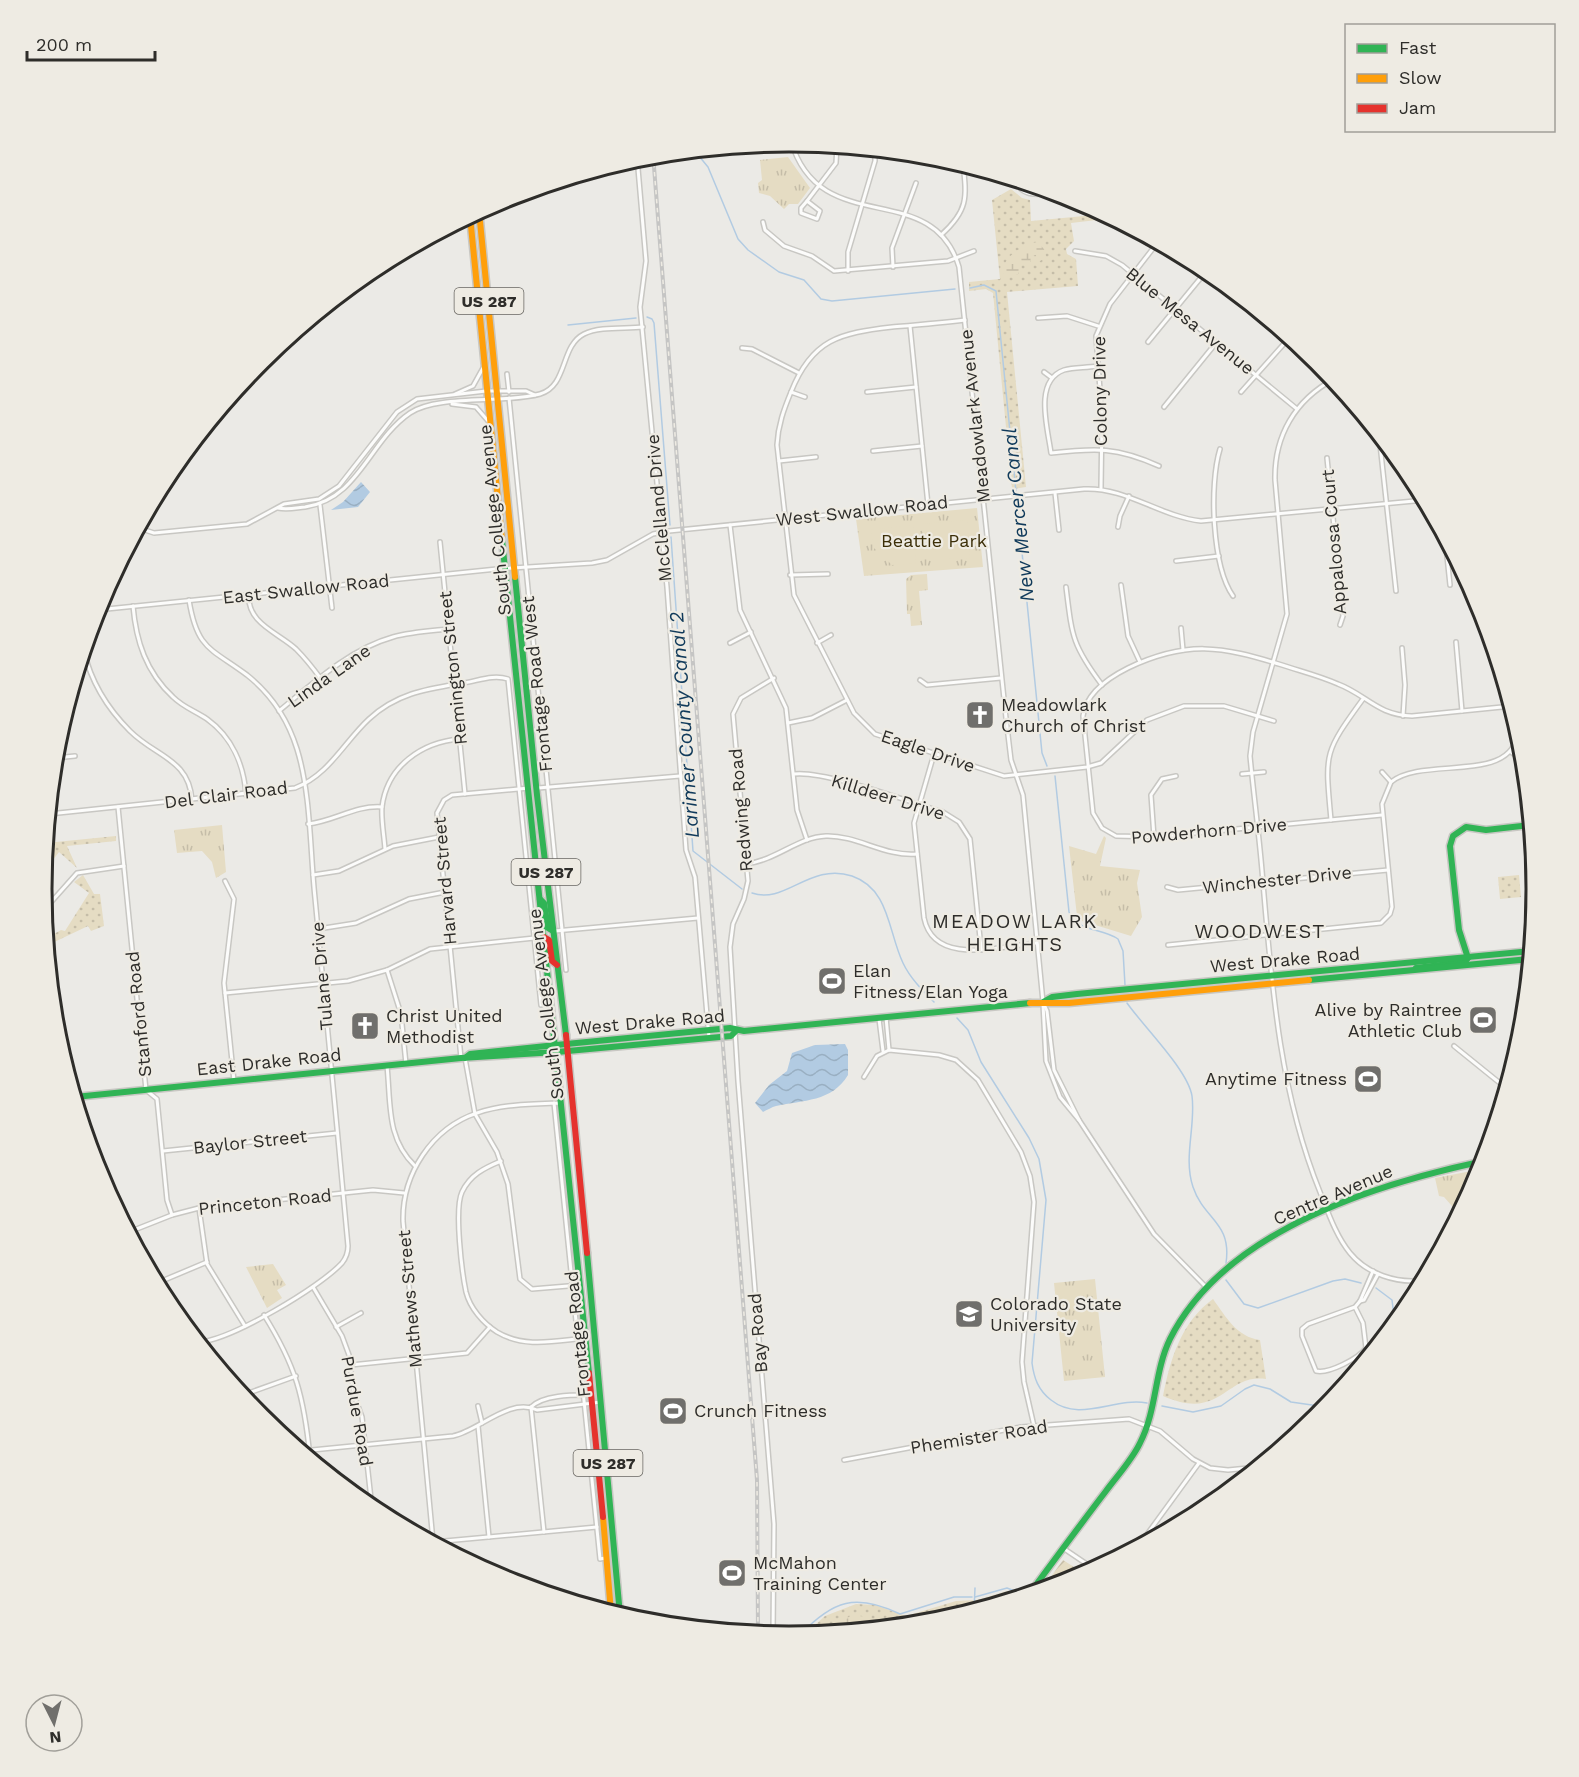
<svg xmlns="http://www.w3.org/2000/svg" width="1579" height="1777" viewBox="0 0 1579 1777" font-family="'Work Sans',sans-serif">
<style>
.grass{fill:url(#grass-dots)}
.wetland{fill:url(#wetland-marsh)}
.park{fill:url(#park-tufts)}
.garden{fill:url(#garden-furrows)}
.pitch{fill:#e5dcc3}
.water{fill:url(#water-waves)}
.lines{fill:none;stroke-linecap:round;stroke-linejoin:round}
.stream{stroke:#b2cbe2;stroke-width:1.5}
.street-casing{stroke:#c8c7c3;stroke-width:6}
.fast-casing{stroke:#c8c7c3;stroke-width:9}
.slow-casing{stroke:#c8c7c3;stroke-width:9}
.jam-casing{stroke:#c8c7c3;stroke-width:9}
.street{stroke:#fcfcfb;stroke-width:3}
.fast{stroke:#30b455;stroke-width:6}
.slow{stroke:#ff9f0a;stroke-width:6}
.jam{stroke:#e5322d;stroke-width:6}
.rail-casing{stroke:#c5c5c4;stroke-width:4}
.rail{stroke:#eeebe3;stroke-width:1.5;stroke-dasharray:4.5;stroke-linecap:butt}
.labels{text-anchor:middle;stroke-width:4.5;stroke-linejoin:round;paint-order:stroke}
.shield{fill:#eeebe3;stroke:#686662;stroke-width:1.5}
.shield-label{font-size:16px;font-weight:bold;fill:#2e2d2a}
.street-label{font-size:18px;fill:#2e2d2a;stroke:#eeebe3}
.park-label{font-size:18px;fill:#3c2f09;stroke:#eeebe3}
.poi-label{font-size:18px;fill:#2e2d2a;stroke:#eeebe3;text-anchor:start}
.water-label{font-size:20px;font-style:italic;fill:#103a5b;stroke:#eeebe3}
.neighbourhood-label{font-size:20px;letter-spacing:1.5px;fill:#2e2d2a;stroke:#eeebe3}
.rim{fill:none;stroke:#2e2d2a;stroke-width:3}
</style>
<defs>
<pattern id="grass-dots" width="8" height="8" patternUnits="userSpaceOnUse" patternTransform="scale(1.5)"><rect width="8" height="8" fill="#e5dcc3"/><path d="M2 2h.1M6 6h.1" fill="none" stroke="#c5bda8" stroke-width="1.8" stroke-linecap="round"/></pattern>
<pattern id="wetland-marsh" width="20" height="14" patternUnits="userSpaceOnUse" patternTransform="scale(1.5)"><rect width="20" height="14" fill="#e5dcc3"/><path d="M1 5h8M5 5V1M11 12h8M15 12V8" fill="none" stroke="#c5bda8"/></pattern>
<pattern id="park-tufts" width="24" height="20" patternUnits="userSpaceOnUse" patternTransform="scale(1.5)"><rect width="24" height="20" fill="#e5dcc3"/><path d="M3 7l-1-3M5 7V3M7 7l1-3M15 17l-1-3M17 17v-4M19 17l1-3" fill="none" stroke="#c5bda8"/></pattern>
<pattern id="garden-furrows" width="10" height="10" patternUnits="userSpaceOnUse" patternTransform="scale(1.5)"><rect width="10" height="10" fill="#e5dcc3"/><path d="M-1 1l2-2M0 10L10 0M9 11l2-2" fill="none" stroke="#c5bda8"/></pattern>
<pattern id="water-waves" width="16" height="10" patternUnits="userSpaceOnUse" patternTransform="scale(1.5)"><rect width="16" height="10" fill="#b2cbe2"/><path d="M0 5q4-4 8 0t8 0" fill="none" stroke="#99afc2"/></pattern>
</defs>
<rect width="100%" height="100%" fill="#ebeae6"/>
<g class="grass">
<path d="M1011,189l11,9 8,2 1,21 74,-7 9,4 -43,5 3,18 -8,8 1,5 9,5 2,27 -71,6 19,195 -14,2 -19,-196 -7,-4 -17,2v-9l31,-3 -8,-79z"/>
<path d="M116,836v5l-49,5 10,22 -18,-16 -16,21 3,-30z"/>
<path d="M83,875l11,19h6l4,32 -13,5 -3,-5 -40,19v3l-1,-10 14,-8 4,1 24,-38 -15,-11z"/>
<path d="M1519,875l2,22 -21,2 -2,-22z"/>
<path d="M1213,1299c13,18 24,38 47,41l6,39c-41,-6 -44,43 -103,17 7,-36 18,-74 50,-97z"/>
<path d="M1007,1591l12,3 -84,28 -131,13 21,-19 31,-12 19,1 31,11 50,-15 21,-1z"/>
</g>
<g class="wetland">
<path d="M1037,242l7,7 2,8 -9,6 -1,-8 -5,1 -1,7 -9,1 -3,10 -13,3 -3,-6c3,-15 21,-27 35,-29z"/>
<path d="M852,1615l15,2 11,10 -44,5 5,-9z"/>
</g>
<g class="park">
<path d="M788,157l22,31 -12,16h-9l-5,5 -14,-13 -11,-3 -1,-10 4,-3 -2,-20z"/>
<path d="M977,508l6,59 -119,9 -8,-57z"/>
<path d="M927,574l1,16 -9,1 3,34 -11,1 -1,-12h-3l-1,-35 5,-4z"/>
<path d="M222,825l4,47 -10,6 -4,-16 -10,-11 -25,2 -3,-23z"/>
<path d="M1104,836l2,2 -6,28 40,4 -3,13 5,34 -11,19 -49,-15 -5,-5 -8,-70 27,8z"/>
<path d="M1482,1169l-23,45 -15,-17 -5,-1 -4,-18z"/>
<path d="M273,1264l13,21 -9,5 5,8 -15,10 -21,-41z"/>
<path d="M1095,1279l10,98 -41,4 -10,-98z"/>
</g>
<path class="garden" d="M1063,1560l22,14 -30,11 -7,-4z"/>
<g class="pitch">
<path d="M967,520l3,38 -24,1 -21,-15 -2,-20z"/>
<path d="M913,525l3,38 -24,2 -18,-17 -3,-18z"/>
</g>
<g class="water">
<path d="M361,482l9,10 -12,15 -27,3 12,-8z"/>
<path d="M845,1044l3,6v25c-16,27 -45,25 -72,31 -4,1 -9,4 -13,6l-8,-9 14,-18 18,-14 5,-18 23,-8z"/>
</g>
<g class="lines">
<g class="stream">
<path d="M694,150l14,17 30,72 10,11 31,22 25,8 17,19 11,2 123,-12"/>
<path d="M970,288l14,-3 12,6 46,462 5,13"/>
<path d="M647,317l5,2 2,4 16,202"/>
<path d="M568,325l68,-7"/>
<path d="M671,537l22,314 49,38"/>
<path d="M1055,776l14,136c8,20 33,16 49,27l5,12 2,34"/>
<path d="M752,893c33,12 58,-31 100,-17 38,13 36,56 51,87 7,15 20,28 31,39"/>
<path d="M1127,1003c16,23 61,67 65,93 4,29 -9,62 1,91 11,33 39,35 33,76"/>
<path d="M957,1018l11,12 13,32 48,76 10,21 7,41 -14,163c2,15 6,27 19,37 29,23 63,-3 96,3"/>
<path d="M1226,1280l18,24 14,4 75,-27 12,-2 16,4"/>
<path d="M1376,1288l16,12 3,24"/>
<path d="M1162,1406l31,6 28,-6 24,-17 9,-4 16,4 21,13 35,5"/>
<path d="M975,1597l32,-9 13,5"/>
<path d="M974,1610l1,-22"/>
<path d="M800,1635c33,-35 56,-42 100,-21l54,-17h18"/>
</g>
<g class="street-casing">
<g id="street">
<path d="M791,141c29,100 141,35 168,126l47,451 5,42 12,35 20,207 4,9 7,59 25,50"/>
<path d="M637,157l9,104 -6,46 27,280 19,263 9,27 14,161"/>
<path d="M1014,179c8,20 26,15 44,14"/>
<path d="M807,201l29,-38 1,-17"/>
<path d="M807,201l13,10 -3,8 -16,-6v-5z"/>
<path d="M763,222l2,8 19,16 28,10 22,15 114,-10 26,-10"/>
<path d="M941,235c27,-24 26,-37 22,-71"/>
<path d="M1075,251l31,5 16,9 175,144"/>
<path d="M893,267l-1,-19 24,-65"/>
<path d="M848,271v-19l27,-91v-12"/>
<path d="M1038,318l29,-2 31,10"/>
<path d="M965,320c-24,3 -49,5 -73,7 -52,6 -80,12 -101,65 -7,17 -13,33 -14,53l17,150 60,118 21,21 129,42 83,-9 14,-4 46,-43 37,-14h40l50,15"/>
<path d="M910,326l18,179"/>
<path d="M1148,342l60,-73"/>
<path d="M742,348l10,1 47,24"/>
<path d="M1097,366c-11,2 -23,1 -33,4 -31,11 -16,59 -13,83 45,-5 66,-6 108,13"/>
<path d="M1044,372l8,6"/>
<path d="M507,374l2,18"/>
<path d="M1334,379c-39,21 -60,57 -59,101l12,134 -34,118 -3,24c4,43 10,85 13,127 9,106 17,210 57,309 8,20 16,44 30,61 17,21 47,31 74,27"/>
<path d="M791,392l14,5"/>
<path d="M867,392l49,-5"/>
<path d="M1241,392l49,-55"/>
<path d="M455,394l18,-8 10,-18"/>
<path d="M509,398l57,572"/>
<path d="M452,404l24,3 13,15"/>
<path d="M1164,407l52,-64"/>
<path d="M1379,435l17,156"/>
<path d="M1220,449c-11,36 -8,117 13,147"/>
<path d="M873,451l49,-5"/>
<path d="M1327,458l16,158 -3,9"/>
<path d="M779,461l37,-4"/>
<path d="M1101,488l1,-71 -6,-81 14,-32 48,-62"/>
<path d="M1055,493l4,37"/>
<path d="M320,505l12,103"/>
<path d="M278,508c9,2 17,0 27,-1 54,-8 64,-66 105,-94 28,-19 95,-9 130,-19 28,-8 20,-48 44,-60 16,-8 41,-5 59,-7"/>
<path d="M730,525l10,85 46,98 11,102 10,30"/>
<path d="M1118,527l2,-11 9,-20"/>
<path d="M139,528l15,5 93,-9 37,-20 35,-5 20,-13 58,-74 20,-13 69,-8h40l9,4"/>
<path d="M1445,537l5,48"/>
<path d="M440,542l25,252"/>
<path d="M1176,561l43,-5"/>
<path d="M790,575l38,-1"/>
<path d="M1121,585l7,51 12,26"/>
<path d="M1066,587c6,49 6,58 36,98"/>
<path d="M249,594c-3,29 30,39 47,55 9,9 17,19 25,30"/>
<path d="M189,600c8,50 22,48 58,75 24,19 41,45 50,74 14,45 13,102 18,149 12,116 22,232 33,348 0,7 -2,12 -6,17 -23,25 -110,76 -142,79"/>
<path d="M133,606c3,35 13,66 40,91 10,10 22,14 34,22 25,18 37,46 39,76"/>
<path d="M97,610l400,-41 95,-6 15,-3 46,-26 16,-3 415,-42c42,-2 75,27 117,32l224,-21"/>
<path d="M1181,628l2,22"/>
<path d="M1456,642l6,69"/>
<path d="M730,643l21,-11"/>
<path d="M817,643l14,-8"/>
<path d="M1402,648l3,37 -2,31"/>
<path d="M84,651c7,31 24,58 46,80 26,26 59,28 62,69"/>
<path d="M920,680l7,5 74,-7"/>
<path d="M279,711c34,-28 71,-62 114,-74 18,-5 37,-6 56,-8"/>
<path d="M788,723l24,-5 35,-18"/>
<path d="M1511,752l11,8"/>
<path d="M934,754l-20,69 10,95c10,49 77,28 112,25"/>
<path d="M55,758l20,-2"/>
<path d="M1382,772l9,10"/>
<path d="M794,774c30,-4 115,28 149,38l16,10 11,17 11,109"/>
<path d="M1242,774l22,-2"/>
<path d="M538,788l142,-12"/>
<path d="M118,807l28,283 11,9 10,101 5,15"/>
<path d="M49,814l246,-26c34,-13 49,-46 74,-69 28,-26 58,-30 94,-36 15,-2 30,-9 45,-4l33,326"/>
<path d="M1382,815l-228,22 -38,-1 -14,-8 -9,-15 -10,-97c3,-23 25,-38 45,-48 59,-28 93,-22 154,-3 18,6 38,11 56,19 29,11 39,31 74,32l100,-10"/>
<path d="M1331,820c-6,-67 -8,-66 32,-121"/>
<path d="M308,824c27,-3 47,-19 74,-17"/>
<path d="M1154,837l-3,-42 11,-16 14,-3"/>
<path d="M385,849c-1,-14 -4,-29 -3,-42 5,-41 40,-65 78,-68"/>
<path d="M746,864c31,-4 52,-27 80,-28 31,-1 59,21 91,18"/>
<path d="M313,875l26,-4 54,-25 46,-9"/>
<path d="M225,881l9,18 -10,84 10,98"/>
<path d="M1167,887l11,3 210,-20"/>
<path d="M44,910l33,-37 47,-7"/>
<path d="M318,929l38,-6 53,-24 36,-7"/>
<path d="M555,931l143,-13"/>
<path d="M1168,945l213,-22 9,-9 2,-7 -10,-103 9,-22c33,-27 125,4 127,-53"/>
<path d="M387,970l14,44 5,50"/>
<path d="M225,993l123,-12 39,-11 43,-21 114,-12"/>
<path d="M1043,1004l3,57 14,36 19,23 75,114 53,54"/>
<path d="M886,1017l3,33"/>
<path d="M879,1019l4,32"/>
<path d="M1454,1046l52,42"/>
<path d="M461,1058l-24,-245 7,-13 8,-5 77,-7"/>
<path d="M465,1058l10,56 22,38 11,32 12,95 12,10 48,-4"/>
<path d="M387,1066c4,38 -1,72 28,100"/>
<path d="M864,1077l13,-21 12,-6 50,5 17,5 22,20 43,72 9,24 4,26 -12,160 2,20 10,44"/>
<path d="M554,1103l46,456 5,-1"/>
<path d="M163,1151l174,-18"/>
<path d="M501,1161c-17,7 -31,14 -39,31 -8,17 0,81 4,100 4,16 17,31 31,40 25,15 53,10 80,7"/>
<path d="M199,1208l8,56 38,62"/>
<path d="M129,1232l43,-17 27,-7 174,-18 31,3"/>
<path d="M1373,1271l-13,30 4,-1 14,-26"/>
<path d="M157,1283l50,-21"/>
<path d="M313,1287l29,49 7,19 5,40 8,22 10,91"/>
<path d="M1355,1307l8,16 3,25c-7,10 -37,26 -50,23l-14,-35v-7l6,-5 47,-17 5,-6"/>
<path d="M264,1315c32,51 40,82 46,142"/>
<path d="M336,1327l25,-14"/>
<path d="M351,1365l116,-12 23,-26"/>
<path d="M243,1395l53,-19"/>
<path d="M478,1406l4,17"/>
<path d="M531,1407l13,125"/>
<path d="M531,1407c13,-13 44,-12 61,-12"/>
<path d="M478,1426l11,111"/>
<path d="M302,1451l151,-15c26,-5 56,-39 84,-26l64,-8"/>
<path d="M844,1460l177,-33 108,-8 31,12 33,28 17,9 18,2 30,-3"/>
<path d="M433,1541l-30,-320c-1,-47 29,-93 74,-108 26,-9 56,-9 83,-10"/>
<path d="M434,1542l163,-15"/>
<path d="M1140,1544l59,-81"/>
<path d="M1063,1548l31,21"/>
<path d="M773,1634l1,-110 -36,-443 -8,-134 3,-23 11,-25 4,-18 -15,-167 8,-16 33,-20"/>
</g>
</g>
<g class="fast-casing">
<g id="fast">
<path d="M502,540l87,833"/>
<path d="M515,577l22,218 29,240"/>
<path d="M540,899l4,4 4,25 5,3"/>
<path d="M1468,958l-9,-28 -9,-84 3,-10 13,-9 20,3 45,-5"/>
<path d="M1416,968l49,-6 3,-4"/>
<path d="M1309,980l221,-21"/>
<path d="M1043,1002l9,-5 25,-3 454,-43"/>
<path d="M556,1045l174,-17 14,3 286,-28"/>
<path d="M557,1052l174,-16 5,-5"/>
<path d="M465,1058l5,-4 86,-9"/>
<path d="M75,1097l386,-39 96,-6"/>
<path d="M587,1253l33,362"/>
<path d="M1030,1593c25,-34 50,-68 76,-102 11,-15 26,-31 34,-48 17,-33 14,-71 30,-104 54,-108 205,-155 314,-178"/>
</g>
</g>
<g class="slow-casing">
<g id="slow">
<path d="M479,211l36,366"/>
<path d="M470,216l32,324"/>
<path d="M1030,1003h39l240,-23"/>
<path d="M603,1517l8,95"/>
</g>
</g>
<g class="jam-casing">
<g id="jam">
<path d="M544,937l5,3 3,21 5,4"/>
<path d="M566,1035l21,218"/>
<path d="M589,1373l14,144"/>
</g>
</g>
<use href="#street" class="street"/>
<use href="#fast" class="fast"/>
<use href="#slow" class="slow"/>
<use href="#jam" class="jam"/>
<g class="rail-casing">
<path id="rail" d="M653,154l104,1326 1,153"/>
</g>
<use href="#rail" class="rail"/>
</g>
<defs>
<g id="church-square" transform="scale(1.5)"><rect x="-9" y="-9" width="18" height="18" rx="4" fill="#706f6c" stroke="#eeebe3"/><path d="M-1.2-6h2.4v3.5h3.3v2.4h-3.3V6h-2.4V-.1h-3.3v-2.4h3.3Z" fill="#fff"/></g>
<g id="stadium-square" transform="scale(1.5)"><rect x="-9" y="-9" width="18" height="18" rx="4" fill="#706f6c" stroke="#eeebe3"/><path d="M0-5a6.5 5 0 1 0 0 10a6.5 5 0 1 0 0-10ZM-3.5-1.8h7v3.6h-7Z" fill="#fff"/></g>
<g id="university-square" transform="scale(1.5)"><rect x="-9" y="-9" width="18" height="18" rx="4" fill="#706f6c" stroke="#eeebe3"/><path d="M0-5L7-2L0 1L-7-2ZM-4 1L0 2.5L4 1V4Q0 6-4 4Z" fill="#fff"/></g>
</defs>
<g fill-rule="evenodd">
<use href="#church-square" x="980" y="715"/>
<use href="#stadium-square" x="832" y="981"/>
<use href="#stadium-square" x="1483" y="1020"/>
<use href="#church-square" x="365" y="1026"/>
<use href="#stadium-square" x="1368" y="1079"/>
<use href="#university-square" x="969" y="1314"/>
<use href="#stadium-square" x="673" y="1411"/>
<use href="#stadium-square" x="732" y="1573"/>
</g>
<g class="labels">
<g class="shield">
<rect x="454.5" y="288" width="69" height="26" rx="4.5"/>
<rect x="511.5" y="859" width="69" height="26" rx="4.5"/>
<rect x="573.5" y="1450" width="69" height="26" rx="4.5"/>
</g>
<g class="shield-label">
<text x="489" y="307">US 287</text>
<text x="546" y="878">US 287</text>
<text x="608" y="1469">US 287</text>
</g>
<g class="street-label">
<text transform="translate(1190 321) rotate(39)" y="6">Blue Mesa Avenue</text>
<text transform="translate(1100 391) rotate(-91)" y="6">Colony Drive</text>
<text transform="translate(975 416) rotate(-96)" y="6">Meadowlark Avenue</text>
<text transform="translate(659 508) rotate(-95)" y="6">McClelland Drive</text>
<text transform="translate(862 511) rotate(-6)" y="6">West Swallow Road</text>
<text transform="translate(495 520) rotate(-96)" y="6">South College Avenue</text>
<text transform="translate(1334 542) rotate(-95)" y="6">Appaloosa Court</text>
<text transform="translate(306 589) rotate(-6)" y="6">East Swallow Road</text>
<text transform="translate(453 668) rotate(-96)" y="6">Remington Street</text>
<text transform="translate(329 676) rotate(-35)" y="6">Linda Lane</text>
<text transform="translate(537 684) rotate(-96)" y="6">Frontage Road West</text>
<text transform="translate(928 751) rotate(19)" y="6">Eagle Drive</text>
<text transform="translate(226 795) rotate(-7)" y="6">Del Clair Road</text>
<text transform="translate(888 797) rotate(17)" y="6">Killdeer Drive</text>
<text transform="translate(741 810) rotate(-95)" y="6">Redwing Road</text>
<text transform="translate(1209 831) rotate(-5)" y="6">Powderhorn Drive</text>
<text transform="translate(1277 880) rotate(-6)" y="6">Winchester Drive</text>
<text transform="translate(445 881) rotate(-95)" y="6">Harvard Street</text>
<text transform="translate(1285 960) rotate(-5)" y="6">West Drake Road</text>
<text transform="translate(322 976) rotate(-95)" y="6">Tulane Drive</text>
<text transform="translate(546 1004) rotate(-97)" y="6">South College Avenue</text>
<text transform="translate(139 1014) rotate(-96)" y="6">Stanford Road</text>
<text transform="translate(650 1022) rotate(-5)" y="6">West Drake Road</text>
<text transform="translate(269 1062) rotate(-6)" y="6">East Drake Road</text>
<text transform="translate(250 1142) rotate(-6)" y="6">Baylor Street</text>
<text transform="translate(1333 1195) rotate(-23)" y="6">Centre Avenue</text>
<text transform="translate(265 1202) rotate(-6)" y="6">Princeton Road</text>
<text transform="translate(410 1299) rotate(-95)" y="6">Mathews Street</text>
<text transform="translate(758 1333) rotate(-95)" y="6">Bay Road</text>
<text transform="translate(578 1334) rotate(-96)" y="6">Frontage Road</text>
<text transform="translate(357 1411) rotate(80)" y="6">Purdue Road</text>
<text transform="translate(979 1437) rotate(-9)" y="6">Phemister Road</text>
</g>
<g class="park-label">
<text x="934" y="547">Beattie Park</text>
</g>
<g class="poi-label">
<text x="1001" y="711">Meadowlark<tspan x="1001" dy="21">Church of Christ</tspan></text>
<text x="853" y="977">Elan<tspan x="853" dy="21">Fitness/Elan Yoga</tspan></text>
<text x="1462" y="1016" text-anchor="end">Alive by Raintree<tspan x="1462" dy="21">Athletic Club</tspan></text>
<text x="386" y="1022">Christ United<tspan x="386" dy="21">Methodist</tspan></text>
<text x="1347" y="1085" text-anchor="end">Anytime Fitness</text>
<text x="990" y="1310">Colorado State<tspan x="990" dy="21">University</tspan></text>
<text x="694" y="1417">Crunch Fitness</text>
<text x="753" y="1569">McMahon<tspan x="753" dy="21">Training Center</tspan></text>
</g>
<g class="water-label">
<text transform="translate(1018 515) rotate(-96)" y="7">New Mercer Canal</text>
<text transform="translate(684 725) rotate(-94)" y="7">Larimer County Canal 2</text>
</g>
<g class="neighbourhood-label">
<text x="1015" y="928">MEADOW LARK<tspan x="1015" dy="23">HEIGHTS</tspan></text>
<text x="1260" y="938">WOODWEST</text>
</g>
</g>
<path d="M0 0H1579V1777H0ZM52 889a737 737 0 1 1 1474 0a737 737 0 1 1-1474 0Z" fill="#eeebe3" fill-rule="evenodd"/>
<path class="rim" d="M52 889a737 737 0 1 1 1474 0a737 737 0 1 1-1474 0Z"/>
<rect x="1345" y="24" width="210" height="108" fill="#eeebe3" stroke="#a19f99" stroke-width="1.5"/>
<rect x="1357" y="44" width="30" height="9" fill="#30b455" stroke="#a19f99" stroke-width="1.5"/>
<text x="1399" y="54" font-size="18" fill="#2e2d2a">Fast</text>
<rect x="1357" y="74" width="30" height="9" fill="#ff9f0a" stroke="#a19f99" stroke-width="1.5"/>
<text x="1399" y="84" font-size="18" fill="#2e2d2a">Slow</text>
<rect x="1357" y="104" width="30" height="9" fill="#e5322d" stroke="#a19f99" stroke-width="1.5"/>
<text x="1399" y="114" font-size="18" fill="#2e2d2a">Jam</text>
<g transform="translate(54 1723) rotate(174)"><circle r="28" fill="#eeebe3" stroke="#a19f99" stroke-width="1.5"/>
<path d="M0-4.5L10 22L0 15L-10 22Z" fill="#706f6c"/>
<text y="-9" font-size="16" font-weight="bold" text-anchor="middle" fill="#2e2d2a">N</text>
</g>
<path d="M27 51v9h128v-9" fill="none" stroke="#2e2d2a" stroke-width="3"/>
<text x="36" y="51" font-size="18" fill="#2e2d2a" stroke="#eeebe3" stroke-width="4.5" paint-order="stroke">200 m</text>
</svg>
